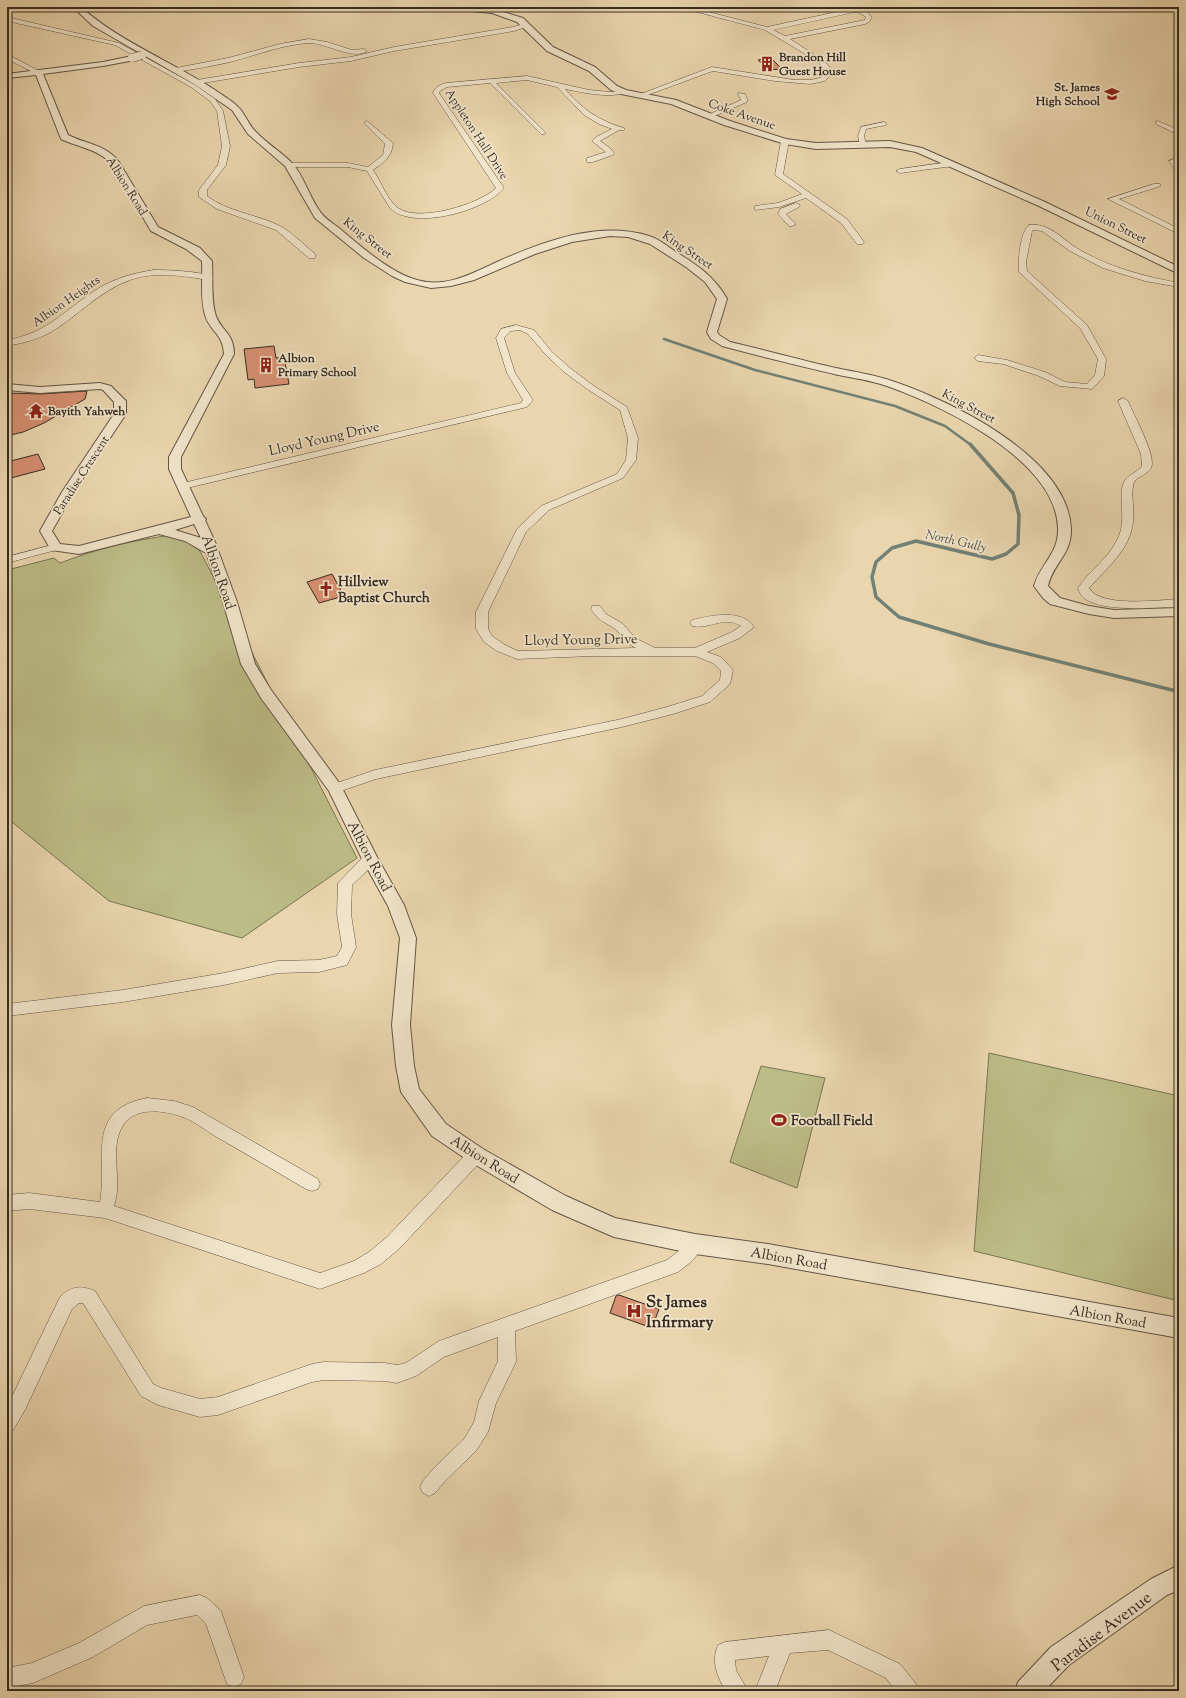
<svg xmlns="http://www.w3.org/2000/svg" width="1186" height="1698" viewBox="0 0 1186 1698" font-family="'Sorts Mill Goudy',serif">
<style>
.green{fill:#bcbc86;stroke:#797455}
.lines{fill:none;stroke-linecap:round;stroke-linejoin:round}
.stream-far1{stroke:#718176;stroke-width:2.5}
.stream{stroke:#718176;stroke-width:3.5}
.building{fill:#d79072;stroke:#362c24}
.minor-casing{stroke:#635646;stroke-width:1}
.tertiary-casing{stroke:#635646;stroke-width:2}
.minor{fill:#f1e4ca;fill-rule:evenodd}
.tertiary{fill:#f1e4ca;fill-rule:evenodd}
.tertiary-bridge-casing{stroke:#635646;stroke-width:9;stroke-linecap:butt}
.tertiary-bridge{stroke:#f1e4ca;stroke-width:8}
.labels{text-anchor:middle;stroke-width:3.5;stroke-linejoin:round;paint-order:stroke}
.far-poi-label{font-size:12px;font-weight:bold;fill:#362c24;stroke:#f1e4ca;text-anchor:start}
.far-street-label{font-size:12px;fill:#362c24;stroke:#f1e4ca}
.far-water-label{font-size:13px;font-style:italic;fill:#4e4f46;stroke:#f1e4ca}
.street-label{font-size:14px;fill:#362c24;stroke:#f1e4ca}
.poi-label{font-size:14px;font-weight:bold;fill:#362c24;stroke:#f1e4ca;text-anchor:start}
.near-poi-label{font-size:17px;font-weight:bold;fill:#362c24;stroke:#f1e4ca;text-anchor:start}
.near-street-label{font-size:17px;fill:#362c24;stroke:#f1e4ca}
</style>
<rect width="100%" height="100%" fill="#ead6ae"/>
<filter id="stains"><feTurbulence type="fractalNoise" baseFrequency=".005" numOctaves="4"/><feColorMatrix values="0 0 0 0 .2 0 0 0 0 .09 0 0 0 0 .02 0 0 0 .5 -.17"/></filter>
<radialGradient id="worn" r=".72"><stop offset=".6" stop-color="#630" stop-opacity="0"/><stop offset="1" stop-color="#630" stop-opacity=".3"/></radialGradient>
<g class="green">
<path d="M165,536l20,4 15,11 157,307 -115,80 -133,-37 -102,-83v-248l47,-12 6,5c34,-13 69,-22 105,-27z"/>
<path d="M989,1053l190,43v205l-205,-50z"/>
<path d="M761,1066l64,12 -28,110 -67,-26z"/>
</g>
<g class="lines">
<path class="stream-far1" d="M664,339l91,31 140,36 50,20 26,19"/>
<path class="stream" d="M970,444l43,49 6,22 -1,29 -12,10 -14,5 -76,-18 -24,7 -16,14 -4,15 4,20 23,20 90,27 183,46h7"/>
</g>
<g class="building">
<path d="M771,58l11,11 -13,1 -11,-10z"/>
<path d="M274,346l2,12 8,-1 5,27 -34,4 -1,-9 -6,1 -4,-31z"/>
<path d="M87,391l-2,8 -41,24 -21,9 -16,4v-43l33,1z"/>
<path d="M38,454l7,15 -38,10v-17z"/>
<path d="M332,574l12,22 -25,7 -12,-21z"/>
<path d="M619,1295l40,14 -7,19 -42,-15 6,-17z"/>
</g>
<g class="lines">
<g class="minor-casing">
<g id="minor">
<path d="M679,7h10l78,20 88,-19 9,2 8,7 -3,5 -4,2 -75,15 31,20 7,6 5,7 -8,9 -15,3 -35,-3 -62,-10 -71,26h-4v-2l74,-28 82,13h16l10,-2 7,-6 -10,-11 -52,-31zM855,12l5,1 6,4 -1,3 -80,16 -12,-6z"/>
<path d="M7,17l112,26 76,42 20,14 8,12 7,35 -4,19 -19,25v6c21,16 48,18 71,29 14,7 25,19 37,29v4h-6l-33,-28 -59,-21 -18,-12v-7l19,-25 4,-19 -5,-35 -7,-10 -19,-14 -76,-42 -108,-24z"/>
<path d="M527,23l2,1v2l-15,5 -120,20 -43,10 -52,6 -102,17 -3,-2 3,-2 102,-17 52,-6 43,-10 119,-20z"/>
<path d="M309,39l18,3 25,8 12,-1 3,2c-14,10 -42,-9 -59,-8 -26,2 -52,12 -78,19 -17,4 -36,7 -54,10l-3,-2 3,-2 52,-10 52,-14z"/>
<path d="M7,54l34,18 1,1 -5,1 -30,-15z"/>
<path d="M527,76l62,14 21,2 16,-1v2c-20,5 -40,0 -61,-4 17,20 34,32 59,39v2h-5l-19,11 10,7 4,5 -1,2 -20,7h-6v-4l19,-6 -14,-11 4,-4 16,-8 -13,-5 -15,-9 -27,-28 -30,-7 -31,3 49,49v2h-4l-51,-51 -43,4 -7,4 -1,2 65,95c-18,23 -92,43 -114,20l-23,-37 -19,-4h-59l-4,-2 4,-2h59l20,4 15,-12 2,-11 -20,-20v-2l2,-1 26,22c-1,14 -9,19 -20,27 8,11 14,30 25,38 21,15 82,-4 98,-20l-63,-95c2,-6 7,-8 13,-10z"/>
<path d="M739,93l6,1 3,7 -1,1 -35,15h-4v-2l33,-15 -3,-6z"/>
<path d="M1158,121l21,9v5l-23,-11v-2z"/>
<path d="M884,122l2,1v2l-20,4 -2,7 2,9 -2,1h-4l-2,-10 3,-9z"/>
<path d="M785,139l4,2 -6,33 64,45 17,23 -1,2h-6l-16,-21 -35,-25 -27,9 -24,3v-4l23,-3 24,-9 -27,-19 6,-34z"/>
<path d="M1179,157v4l-2,1 2,2v7h-3l-7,-10z"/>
<path d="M950,162l4,2 -1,2 -53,7 -4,-2 4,-2z"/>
<path d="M1154,184h6l1,2 -42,13 60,30v5l-71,-35z"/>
<path d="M796,203l4,2 -1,2 -13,7 10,10 -4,2h-3l-11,-12 2,-5z"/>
<path d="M1029,225c18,-3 33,13 46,22 32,20 68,29 104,36v4l-34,-6 -42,-13 -33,-17 -28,-20 -8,-1 -2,1 -6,31 1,9 60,54 19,34 -2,17 -12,13 -32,-3 -21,-10 -36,-12 -25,-3 -4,-3 4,-3 29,5 38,12 20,10 22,2 8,-9 3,-16 -18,-31 -61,-56c-1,-12 1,-40 10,-47z"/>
<path d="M154,270c12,0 51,1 59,8l-4,2c-26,-4 -54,-9 -79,0 -31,11 -52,36 -79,52 -14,8 -29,11 -44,14v-6c42,-7 58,-31 92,-52 17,-10 35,-15 55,-18z"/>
<path d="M516,325l18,5 18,22 18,16 24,18 33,21 11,31 -2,22 -13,18 -74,32 -23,22 -38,80v17l4,7 13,9 13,6 118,-3c-12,-6 -12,-11 -21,-19 -11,-8 -16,-7 -24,-20l1,-3h8l6,8 17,10 12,14 20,10h40l37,-16 9,-6c-16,-11 -33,4 -49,0l-2,-3 2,-3c18,-4 49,-12 62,7l-14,11 -33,14 14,5 12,13 -3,14 -20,18 -37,12 -51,13 -246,52 -41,14 -4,-2 -2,-3 2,-3 44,-15 247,-51 45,-12 35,-11 18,-16 1,-9 -8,-8 -18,-7h-103l-75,3 -20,-8 -13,-9 -8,-13v-17l41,-83 24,-23 76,-32 9,-14 2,-22 -8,-28 -33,-21 -24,-18 -17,-16 -18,-21 -8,-4 -9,1 -7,7 11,35 18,27 -6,7 -344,82 -5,-3 5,-3 338,-80 2,-3 -16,-27 -11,-35 5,-9z"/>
<path d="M1123,398l5,3c5,13 29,55 23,67 -4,7 -13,8 -17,14 -4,13 1,27 -1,40 -3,28 -27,47 -44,66 11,20 70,12 90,11v8c-24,0 -76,6 -95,-9 -3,-2 -5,-7 -6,-10 11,-17 30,-29 39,-48 11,-20 0,-43 7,-58 4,-8 13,-9 18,-16l-1,-12 -23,-53z"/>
<path d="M56,544l4,1 1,2 -1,2 -53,14v-6z"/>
<path d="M370,854l5,1 2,4 -2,4 -23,22 -1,29 5,33 -9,18 -28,7 -41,1 -54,12 -101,17 -116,14v-12l116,-14 101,-17 54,-12 41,-1 18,-4 5,-9 -5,-33 1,-31 27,-28z"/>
<path d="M147,1098l27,3 19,6 125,72 2,5 -2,5 -6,2 -6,-2c-28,-16 -56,-33 -84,-49 -13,-7 -26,-18 -39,-23 -19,-7 -50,-11 -61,10 -13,24 1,53 -8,79l206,67 34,-12 15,-9 18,-15 83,-87 6,-2 6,2 2,5 -2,5 -83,89 -18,15 -17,9 -44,16 -215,-71 -76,-9 -22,2v-16l22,-2 71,9c8,-44 -16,-92 47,-104z"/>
<path d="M695,1236l6,2 2,6c-5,13 -14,20 -25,28l-163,59 1,31 -20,41 -8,29 -12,19 -31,30 -10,12 -6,3 -6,-3 -3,-6 3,-6 10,-12 31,-30 10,-17 5,-21 19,-40v-24l-54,20 -28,19 -19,7 -12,-2 -61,-1 -12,2 -94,33 -18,2 -42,-12 -17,-9 -58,-93h-4l-7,6 -47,101 -12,20 -6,3v-26l53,-110c12,-11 20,-12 35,-6l58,93 8,4 39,11 18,-2 94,-33 12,-2 61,1 12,2 9,-2 33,-22 228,-81 13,-10 9,-12z"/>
<path d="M200,1595l7,3 14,13 23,66 -3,7 -7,3 -7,-3 -21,-60 -9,-9 -50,10 -54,32 -60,26 -26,5v-20l25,-5 47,-20 65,-37z"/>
<path d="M829,1630l71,34 16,20 3,7h-23l-10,-13 -58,-28 -38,3 -15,38h-20l14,-35 -34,4 1,10 12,21h-22c-9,-14 -15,-30 -8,-46l7,-3z"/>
</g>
</g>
<g class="tertiary-casing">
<g id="tertiary">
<path d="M73,7h8c39,35 90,54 134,83 7,5 16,10 22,16 8,7 11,18 18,25 11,12 25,20 36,31 12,12 18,34 28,48 4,7 13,13 20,18 23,19 53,47 82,53 27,6 52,-8 76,-19 45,-20 102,-42 152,-26 10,3 18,10 27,16 21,13 39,25 51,47l-10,33 2,3 11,7c35,8 70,18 106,26 19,4 40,7 59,14 58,20 172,75 176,146 1,27 -18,35 -23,58l12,12 29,8 25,4 65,-2v8l-65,2 -25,-4 -39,-10 -7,-6 -9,-12c6,-22 25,-32 24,-58 -2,-68 -115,-122 -171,-142 -17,-6 -35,-8 -53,-12 -37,-9 -75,-18 -112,-28l-11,-7 -4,-7 10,-33 -12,-17 -19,-15 -36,-23 -22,-7 -18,-1 -38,6 -37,12 -61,26 -23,6 -20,2 -26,-6 -13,-6 -28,-18 -49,-40 -30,-52 -37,-32 -16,-24 -38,-26 -101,-58z"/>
<path d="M447,7l46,2 30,9 30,29 42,20 22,19 9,4 50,10 54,21 56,18 30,4 74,-2 32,7 123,54 134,65v7l-140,-68 -123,-54 -26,-5 -74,2 -31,-5 -61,-19 -53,-21 -50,-10 -10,-4 -22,-19 -42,-20 -30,-29 -25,-9 -41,-4z"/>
<path d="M132,56l4,2 -1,2 -32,6 -60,8 25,61c18,9 39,10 51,27l39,65 42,21 12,13c1,17 -1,36 3,52 5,18 19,19 19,41l-53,103v12l22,47 3,3 -1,1 10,22 22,60 18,62 16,26 69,94 37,73 27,48 12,33 -6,87 4,41 5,23 27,35 37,25 83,47 49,22 80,16 73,10 411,74v20l-411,-74 -73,-10 -81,-17 -62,-27 -83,-49 -37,-25 -31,-44 -5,-26 -4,-41 8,-87 -12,-32 -26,-47 -33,-68 -68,-93 -20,-34 -18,-62 -17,-49 -21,-12 -26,-7 -80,20 -28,-4 -11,-19 22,-39 52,-78v-12l-11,-12 -3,-1 -60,4 -33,-3v-6l33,3 60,-4 11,3 15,15v13l-52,78 -22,39 8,13 19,2 112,-29 -22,-48v-12l55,-103c-1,-21 -14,-22 -19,-39 -5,-17 -2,-36 -3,-54l-16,-12 -35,-18 -40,-68c-14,-14 -33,-16 -50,-24l-25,-64 -29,3v-4l96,-12zM194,524l7,14 -26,-8z"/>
<path d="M1179,1565v25l-12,5 -98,70 -25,26h-29l3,-9 33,-35 100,-68z"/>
</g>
</g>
<use href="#minor" class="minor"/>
<use href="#tertiary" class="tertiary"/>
<g class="tertiary-bridge-casing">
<path id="tertiary-bridge" d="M132,58l10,-3"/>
</g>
<use href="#tertiary-bridge" class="tertiary-bridge"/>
</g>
<defs>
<g id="building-bare" transform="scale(1.2)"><path d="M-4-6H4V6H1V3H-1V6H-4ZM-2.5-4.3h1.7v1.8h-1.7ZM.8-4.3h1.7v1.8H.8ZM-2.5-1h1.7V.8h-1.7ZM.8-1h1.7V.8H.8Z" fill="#8f2418" stroke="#f1e4ca" stroke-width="2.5" paint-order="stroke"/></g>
<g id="school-bare" transform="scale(1.2)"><path d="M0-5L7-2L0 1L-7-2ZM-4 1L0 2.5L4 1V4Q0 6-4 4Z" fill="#8f2418" stroke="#f1e4ca" stroke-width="2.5" paint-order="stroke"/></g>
<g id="temple-bare" transform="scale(1.2)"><path d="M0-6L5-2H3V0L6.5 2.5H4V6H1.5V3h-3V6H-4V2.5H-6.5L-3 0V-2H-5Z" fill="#8f2418" stroke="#f1e4ca" stroke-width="2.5" paint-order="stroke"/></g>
<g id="church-bare" transform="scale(1.2)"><path d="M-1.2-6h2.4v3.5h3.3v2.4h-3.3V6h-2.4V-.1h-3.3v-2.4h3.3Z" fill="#8f2418" stroke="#f1e4ca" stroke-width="2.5" paint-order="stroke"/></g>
<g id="stadium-bare" transform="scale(1.2)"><path d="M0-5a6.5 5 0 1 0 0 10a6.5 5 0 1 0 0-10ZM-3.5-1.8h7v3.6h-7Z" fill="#8f2418" stroke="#f1e4ca" stroke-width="2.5" paint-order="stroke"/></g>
<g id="hospital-bare" transform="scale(1.2)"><path d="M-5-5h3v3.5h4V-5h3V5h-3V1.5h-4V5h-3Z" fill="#8f2418" stroke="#f1e4ca" stroke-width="2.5" paint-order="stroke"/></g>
</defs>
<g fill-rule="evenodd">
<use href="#building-bare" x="767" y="64"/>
<use href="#school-bare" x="1112" y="94"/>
<use href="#building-bare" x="266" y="365"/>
<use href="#temple-bare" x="36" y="411"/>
<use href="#church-bare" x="326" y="589"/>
<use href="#stadium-bare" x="779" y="1120"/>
<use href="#hospital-bare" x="634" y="1311"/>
</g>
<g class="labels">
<g class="far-poi-label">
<text x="779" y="61">Brandon Hill<tspan x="779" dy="14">Guest House</tspan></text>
<text x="1100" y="91" text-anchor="end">St. James<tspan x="1100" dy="14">High School</tspan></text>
<text x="278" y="362">Albion<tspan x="278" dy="14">Primary School</tspan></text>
<text x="48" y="415">Bayith Yahweh</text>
</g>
<g class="far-street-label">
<text transform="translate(742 114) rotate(19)" y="4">Coke Avenue</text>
<text transform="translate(477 134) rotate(57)" y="4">Appleton Hall Drive</text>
<text transform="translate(127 186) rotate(58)" y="4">Albion Road</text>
<text transform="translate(1116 225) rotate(26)" y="4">Union Street</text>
<text transform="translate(368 238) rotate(38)" y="4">King Street</text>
<text transform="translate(688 250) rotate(34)" y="4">King Street</text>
<text transform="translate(66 301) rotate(-35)" y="4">Albion Heights</text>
<text transform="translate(969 406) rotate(28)" y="4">King Street</text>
<text transform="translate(81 475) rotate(-57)" y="4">Paradise Crescent</text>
</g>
<g class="far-water-label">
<text transform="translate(956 540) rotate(13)" y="5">North Gully</text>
</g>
<g class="street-label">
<text transform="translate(324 438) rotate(-13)" y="5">Lloyd Young Drive</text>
<text transform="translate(219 572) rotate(71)" y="5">Albion Road</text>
<text transform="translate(581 639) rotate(-1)" y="5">Lloyd Young Drive</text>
<text transform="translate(370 856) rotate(62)" y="5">Albion Road</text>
<text transform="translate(485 1159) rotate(32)" y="5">Albion Road</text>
<text transform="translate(789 1258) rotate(10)" y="5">Albion Road</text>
<text transform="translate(1108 1316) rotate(10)" y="5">Albion Road</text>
</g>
<g class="poi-label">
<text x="338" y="586">Hillview<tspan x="338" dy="16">Baptist Church</tspan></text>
<text x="791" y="1125">Football Field</text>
</g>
<g class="near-poi-label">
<text x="646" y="1307">St James<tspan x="646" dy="20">Infirmary</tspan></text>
</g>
<g class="near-street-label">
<text transform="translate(1101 1631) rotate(-37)" y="6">Paradise Avenue</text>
</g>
</g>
<rect width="1186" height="1698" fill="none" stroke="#ead6ae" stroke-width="24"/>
<rect x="8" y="8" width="1170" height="1682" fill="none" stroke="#362c24" stroke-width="2"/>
<rect x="12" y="12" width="1162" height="1674" fill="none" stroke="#362c24"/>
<rect width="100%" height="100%" filter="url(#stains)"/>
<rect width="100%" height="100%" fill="url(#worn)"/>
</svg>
